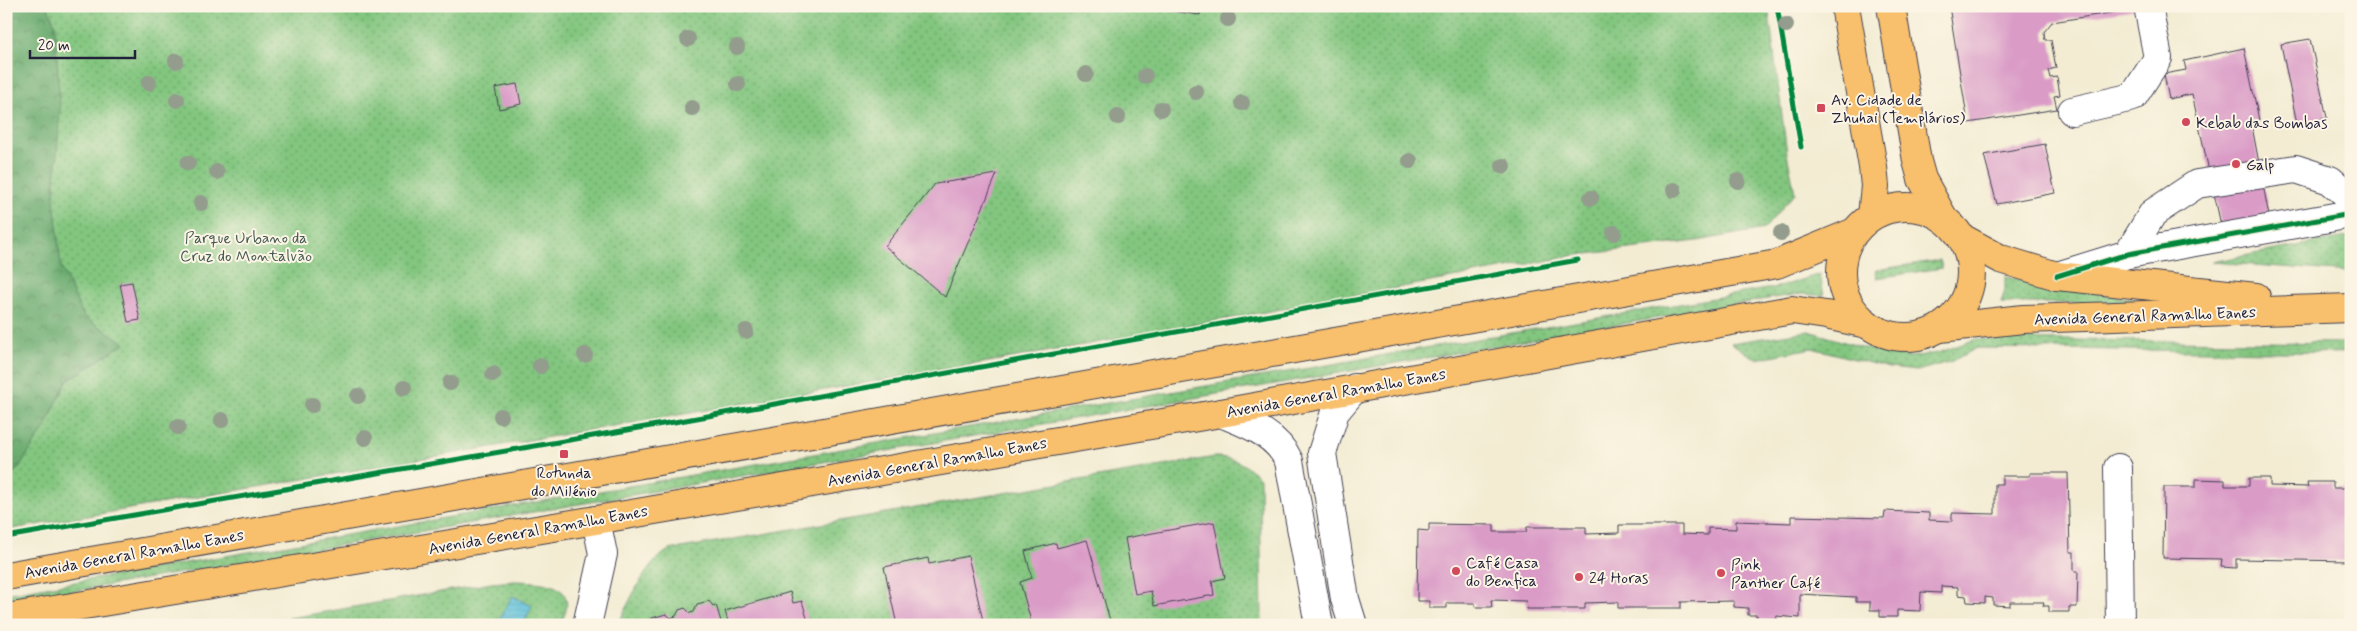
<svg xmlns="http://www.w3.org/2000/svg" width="2357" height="631" viewBox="0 0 2357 631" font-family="Mynerve,sans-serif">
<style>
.green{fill:url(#green-dots);stroke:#52745d}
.forest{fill:url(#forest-crowns);stroke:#466654}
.water{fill:url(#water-rules);stroke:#40728c}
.building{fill:#da9cc7}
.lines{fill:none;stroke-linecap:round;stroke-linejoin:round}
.minor-casing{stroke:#414052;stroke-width:30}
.major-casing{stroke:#414052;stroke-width:30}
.minor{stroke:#fff;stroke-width:28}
.major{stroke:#f8bf6c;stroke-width:28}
.cycleway-casing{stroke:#fcf5e5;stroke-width:8}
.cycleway{stroke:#00873e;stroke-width:5}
.tree{fill:#939c8d}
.poi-dot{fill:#d1495b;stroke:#fcf5e5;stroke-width:2}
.labels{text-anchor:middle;stroke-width:4;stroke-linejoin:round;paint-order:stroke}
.poi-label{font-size:16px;fill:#22223b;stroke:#fcf5e5;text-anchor:start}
.park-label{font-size:16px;fill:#445b53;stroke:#fcf5e5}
.street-label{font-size:16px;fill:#22223b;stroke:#fcf5e5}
</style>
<defs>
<pattern id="green-dots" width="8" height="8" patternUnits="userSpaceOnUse" patternTransform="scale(1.25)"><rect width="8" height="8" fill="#82c67f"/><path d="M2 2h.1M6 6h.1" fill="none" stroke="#6aa069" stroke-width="1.8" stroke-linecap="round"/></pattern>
<pattern id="forest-crowns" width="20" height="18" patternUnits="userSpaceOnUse" patternTransform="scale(1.25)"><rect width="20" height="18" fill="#69ab6e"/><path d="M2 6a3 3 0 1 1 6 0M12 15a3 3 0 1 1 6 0" fill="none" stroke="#568b5c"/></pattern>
<pattern id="water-rules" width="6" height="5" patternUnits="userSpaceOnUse" patternTransform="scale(1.25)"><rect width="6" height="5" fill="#5ec2dc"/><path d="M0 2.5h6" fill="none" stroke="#51a6be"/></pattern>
</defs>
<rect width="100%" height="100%" fill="#fcf5e5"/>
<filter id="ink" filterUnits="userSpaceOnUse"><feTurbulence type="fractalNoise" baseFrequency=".02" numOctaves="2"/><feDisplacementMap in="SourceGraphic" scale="10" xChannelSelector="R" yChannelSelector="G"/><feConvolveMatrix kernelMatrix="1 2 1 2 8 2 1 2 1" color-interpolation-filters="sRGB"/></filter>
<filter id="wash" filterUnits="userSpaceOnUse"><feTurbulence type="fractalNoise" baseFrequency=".0096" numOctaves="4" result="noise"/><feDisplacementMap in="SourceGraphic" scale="20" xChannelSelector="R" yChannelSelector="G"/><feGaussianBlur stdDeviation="1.12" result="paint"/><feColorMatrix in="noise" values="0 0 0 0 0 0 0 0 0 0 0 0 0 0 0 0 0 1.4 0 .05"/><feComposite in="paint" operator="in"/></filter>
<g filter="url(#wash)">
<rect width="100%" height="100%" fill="#f3ecd3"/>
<g class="green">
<path d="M6,6h1762l19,148 8,39 -31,36 -67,12 -119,14 -549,100 -1023,175z"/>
<path d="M2351,236v36l-140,-10z"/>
<path d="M1940,260l2,8 -65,10 -1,-8z"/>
<path d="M1820,274l4,22 -20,-2 -19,2 -1779,307v-9l1777,-308z"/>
<path d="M2005,277l128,22v4h-132l4,-13z"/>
<path d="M1809,331l55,17 46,9 28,-4 38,-14 375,4v10l-374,-5 -25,13 -35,10 -28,-3 -77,-20 -56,11 -25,-16z"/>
<path d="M1215,457c19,0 32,8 45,21l2,147h-644c11,-24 28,-62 51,-75z"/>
<path d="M515,581c30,1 67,2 45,44h-310l242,-42z"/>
</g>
<path class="forest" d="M6,6h41l8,18 5,85 -6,89 7,69 23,50 41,26 -58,38 -23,48 -26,40 -12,10z"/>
<path class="water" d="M512,596l20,10 -9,19h-26z"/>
<g id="blocks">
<g class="building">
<path d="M1137,6h63v9z"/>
<path d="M1949,6h186l1,3 -84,13 -8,10 1,8h6l5,28 -8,2 2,8 7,-1 3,18 -6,1 3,13 -89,14z"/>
<path d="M2310,39l17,79 -30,6 -16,-80z"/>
<path d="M2244,48l15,72 -8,1 18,95 -48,9 -29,-131 -23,5 -5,-25 22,-4 -2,-9z"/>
<path d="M517,84l4,20 -22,5 -4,-21z"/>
<path d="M2045,144l10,49 -58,11 -13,-49z"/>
<path d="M997,174l-52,123 -60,-51 50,-62z"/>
<path d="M132,282l8,38 -12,2 -8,-38z"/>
<path d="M2030,473h38l2,79h4v19h4l-1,36h-8v5h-20v-6h-6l1,-4h-34v4l-17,-1v-7l-8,-1v6l-18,-1 -1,-6 -8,-1v-8l-17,-1v7l-20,-1 -1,19 -23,-1v7h-17v-7h-10v-8h-14v-5l-38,-2 -18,-1v24l-24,-2v4h-19v-5h-9v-7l-14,-1v-6l-53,1v6h-63v-6l-33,1v6h-58l-1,-8 -35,-1 1,7h-17v-4h-28v5h-18v-7h-12l1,-71 11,1v-7l65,1v7h32l1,-5h59v7l33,-1v-8h63v9l26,1v-7l28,1v-8l55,2v-7l93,2 1,-7 44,2v7l23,1v-8l43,1v-30h7v-8h28z"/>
<path d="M2249,478h21v8l38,1 -1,-5h26v6h12v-5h6v78l-115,-2v9l-15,-1 1,-8 -59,-1 1,-71h32v-8l29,1v6h24z"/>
<path d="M1214,522l11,56 -13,3 2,14 -60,11 -3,-15 -16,3 -10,-56z"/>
<path d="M1087,540l24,84 -79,1 -12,-43 12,-4 -7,-27 31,-8 1,5z"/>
<path d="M968,556l16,69h-87l-13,-58 44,-9 1,6z"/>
<path d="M790,592l3,11 9,-2 7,24h-80l-4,-14z"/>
<path d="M709,601l4,5 3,-1 6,20h-72l2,-7 14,-4 5,4 5,-2 3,-6 6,-2 5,5 4,-1 3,-8z"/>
</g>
</g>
</g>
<g filter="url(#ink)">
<use href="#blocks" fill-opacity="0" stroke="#414052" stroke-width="1"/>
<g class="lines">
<g class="minor-casing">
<g id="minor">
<path d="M2072,111l61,-14 25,-39 -10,-52"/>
<path d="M2128,254l25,-41 44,-29 99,-15 34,11 21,18"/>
<path d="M2057,276l71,-22 223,-40"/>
<path d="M1221,413c26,11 55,20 68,48l30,164"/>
<path d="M2118,468l2,157"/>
<path d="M587,625l16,-71 -7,-34"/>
<path d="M1353,625l-8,-26 -23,-146 13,-41 20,-24"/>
</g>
</g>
<g class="major-casing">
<g id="major">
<path d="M1845,6l28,161 2,19 -3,30"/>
<path d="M1891,6l26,155 5,18 22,40"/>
<circle cx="1906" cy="272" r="65"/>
<path d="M1962,238l39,21 56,17 199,21"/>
<path d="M1940,328l83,-9 328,-11"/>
<path d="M6,576l1771,-312 75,-31"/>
<path d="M6,618l590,-98 625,-107 571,-103 34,5 41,9"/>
</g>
</g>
<use href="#minor" class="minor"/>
<use href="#major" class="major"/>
<g class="cycleway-casing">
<g id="cycleway">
<path d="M1777,6l24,141"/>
<path d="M2057,276l71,-22 223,-40"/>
<path d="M6,537l674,-116 898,-161"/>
</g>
</g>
<use href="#cycleway" class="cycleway"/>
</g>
<g class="tree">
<circle cx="1228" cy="19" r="8"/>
<circle cx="1786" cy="25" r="8"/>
<circle cx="688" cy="39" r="8"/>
<circle cx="737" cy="47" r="8"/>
<circle cx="176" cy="61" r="8"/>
<circle cx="1086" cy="74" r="8"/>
<circle cx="1145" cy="76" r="8"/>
<circle cx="149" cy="83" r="8"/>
<circle cx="738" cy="84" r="8"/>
<circle cx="1196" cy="92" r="8"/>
<circle cx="177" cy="100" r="8"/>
<circle cx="1242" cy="103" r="8"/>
<circle cx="692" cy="108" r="8"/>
<circle cx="1161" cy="109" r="8"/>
<circle cx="1118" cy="117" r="8"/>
<circle cx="1410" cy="161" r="8"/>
<circle cx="188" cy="163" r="8"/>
<circle cx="1503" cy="166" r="8"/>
<circle cx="217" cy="172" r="8"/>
<circle cx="1738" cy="181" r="8"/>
<circle cx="1674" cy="190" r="8"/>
<circle cx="1591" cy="198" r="8"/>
<circle cx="201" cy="203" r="8"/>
<circle cx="1614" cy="233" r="8"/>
<circle cx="1781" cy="233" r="8"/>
<circle cx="746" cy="331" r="8"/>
<circle cx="585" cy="355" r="8"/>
<circle cx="540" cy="366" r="8"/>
<circle cx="493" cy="374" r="8"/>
<circle cx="450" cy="383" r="8"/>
<circle cx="404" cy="388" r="8"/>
<circle cx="358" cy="396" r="8"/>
<circle cx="312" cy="405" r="8"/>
<circle cx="501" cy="416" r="8"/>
<circle cx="222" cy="420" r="8"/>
<circle cx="178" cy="427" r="8"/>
<circle cx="365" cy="438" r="8"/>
</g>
</g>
<g class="poi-dot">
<rect x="1816" y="103" width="10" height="10" rx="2.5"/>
<circle cx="2186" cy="122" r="5"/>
<circle cx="2236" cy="164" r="5"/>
<rect x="559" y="449" width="10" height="10" rx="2.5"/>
<circle cx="1456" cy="571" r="5"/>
<circle cx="1721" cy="573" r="5"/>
<circle cx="1579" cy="577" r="5"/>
</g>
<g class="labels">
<g class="poi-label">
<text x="1831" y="105">Av. Cidade de<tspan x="1831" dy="18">Zhuhai (Templários)</tspan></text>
<text x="2196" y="128">Kebab das Bombas</text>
<text x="2246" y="170">Galp</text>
<text x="564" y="478" text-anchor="middle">Rotunda<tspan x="564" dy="18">do Milénio</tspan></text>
<text x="1466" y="568">Café Casa<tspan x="1466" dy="18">do Benfica</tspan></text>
<text x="1731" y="570">Pink<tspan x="1731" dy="18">Panther Café</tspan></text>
<text x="1589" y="583">24 Horas</text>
</g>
<g class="park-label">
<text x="246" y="243">Parque Urbano da<tspan x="246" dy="18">Cruz do Montalvão</tspan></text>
</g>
<g class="street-label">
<text transform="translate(2145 315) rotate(-2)" y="6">Avenida General Ramalho Eanes</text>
<text transform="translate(1336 392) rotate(-10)" y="6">Avenida General Ramalho Eanes</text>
<text transform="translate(937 461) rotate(-10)" y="6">Avenida General Ramalho Eanes</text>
<text transform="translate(538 529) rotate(-10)" y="6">Avenida General Ramalho Eanes</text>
<text transform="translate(134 553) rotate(-10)" y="6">Avenida General Ramalho Eanes</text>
</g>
</g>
<rect width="2357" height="631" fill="none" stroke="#fcf5e5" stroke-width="25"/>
<path d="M30 50v8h105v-8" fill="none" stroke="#22223b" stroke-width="2.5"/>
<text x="38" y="50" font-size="15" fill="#22223b" stroke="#fcf5e5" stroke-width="4" paint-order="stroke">20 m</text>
</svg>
